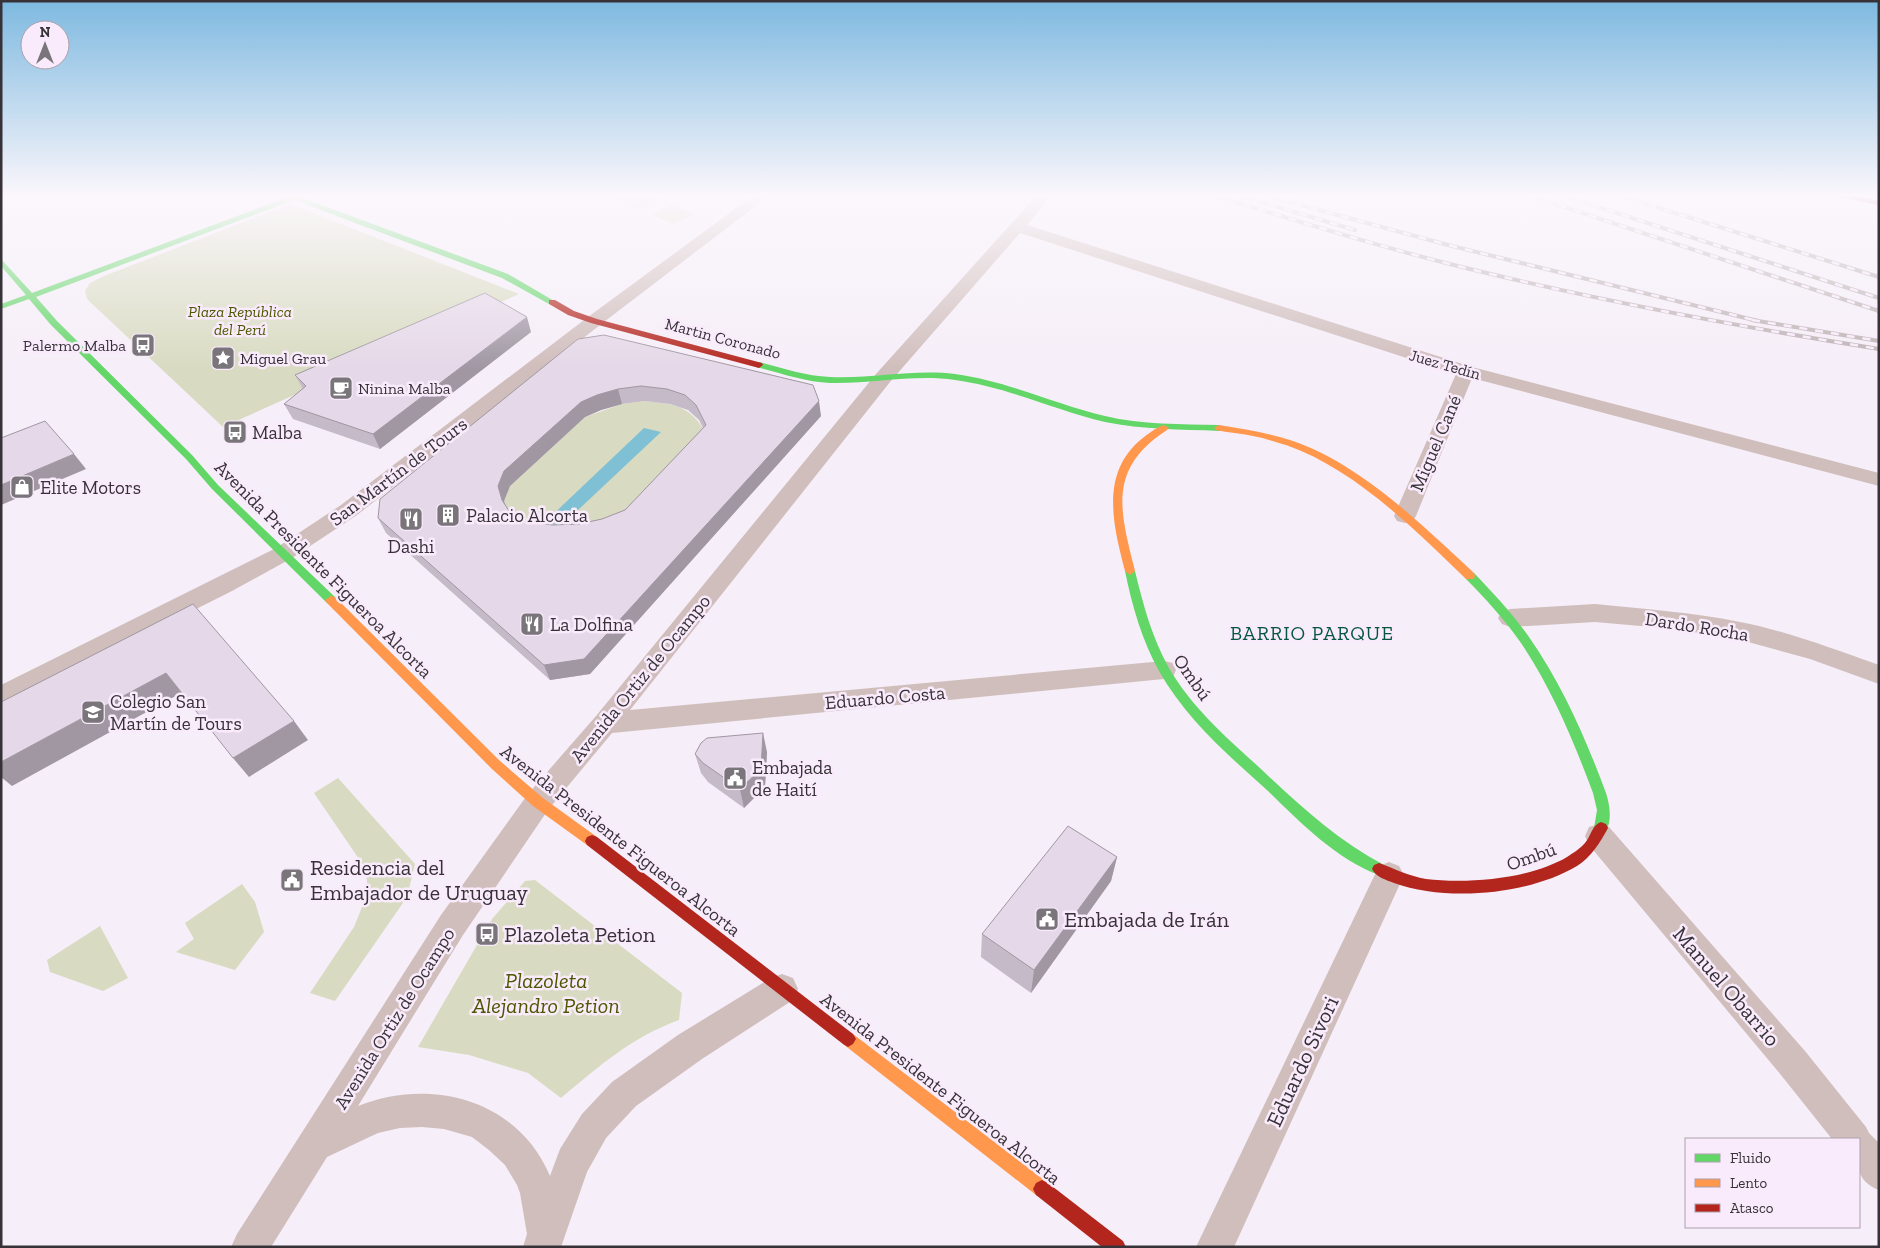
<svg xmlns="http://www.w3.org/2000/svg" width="1880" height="1248" viewBox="0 0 1880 1248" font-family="'Zilla Slab',serif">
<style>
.green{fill:#d8dbc1}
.water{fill:#7fc0d5}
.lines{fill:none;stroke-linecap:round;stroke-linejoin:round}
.street{fill:#d0bebc;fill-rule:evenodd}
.fast{fill:#63d668;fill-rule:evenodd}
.slow{fill:#ff974d;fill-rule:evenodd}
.jam{fill:#b3261e;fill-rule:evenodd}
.rail-casing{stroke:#bdb2b4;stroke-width:4}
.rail{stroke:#f9ebfb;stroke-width:2.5;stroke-dasharray:8;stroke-linecap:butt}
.wall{fill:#c5bac8;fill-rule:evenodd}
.shaded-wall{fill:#a097a2}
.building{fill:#e5d8e8;stroke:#a097a2;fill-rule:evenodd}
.labels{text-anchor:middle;stroke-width:5;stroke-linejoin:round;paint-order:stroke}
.far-park-label{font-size:16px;font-style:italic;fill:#4c5800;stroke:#f9ebfb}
.far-street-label{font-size:16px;fill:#373238;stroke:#f9ebfb}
.far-poi-label{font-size:16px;fill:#373238;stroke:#f9ebfb;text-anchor:start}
.poi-label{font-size:19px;fill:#373238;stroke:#f9ebfb;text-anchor:start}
.street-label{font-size:19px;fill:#373238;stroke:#f9ebfb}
.neighbourhood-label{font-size:20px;letter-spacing:1px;fill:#04563f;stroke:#f9ebfb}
.near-poi-label{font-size:22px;fill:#373238;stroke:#f9ebfb;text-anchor:start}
.near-park-label{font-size:22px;font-style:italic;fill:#4c5800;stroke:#f9ebfb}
.near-street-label{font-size:22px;fill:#373238;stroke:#f9ebfb}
</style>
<rect width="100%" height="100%" fill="#f6eef8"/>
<g class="green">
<path d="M628,195h19l12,4 -20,10 -23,-9z"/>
<path d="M290,204l229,90 -296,133 -136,-128 -2,-8 5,-8 14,-7z"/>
<path d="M671,205l23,9 -20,10 -23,-9z"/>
<path d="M645,401c28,3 45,4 60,31l-75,93 -73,15 -49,-25 -4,-14 6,-15 75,-69 37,-13z"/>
<path d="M338,778l77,86 -8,33 -72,104 -25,-8 44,-66 14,-35 -2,-20 -7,-13 -45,-66z"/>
<path d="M535,880l147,113 -3,27c-47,17 -80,46 -118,78l-33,-25 -59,-18 -51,-8 74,-128 33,-38z"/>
<path d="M242,884l13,18 9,30 -29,38 -59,-18 18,-13 -9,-16z"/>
<path d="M100,926l28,52 -25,13 -53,-19 -3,-12z"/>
</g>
<path class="water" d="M644,428l17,4 -100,94 -16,-4z"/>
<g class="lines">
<g class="street">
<path d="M754,195h16l-170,130 -243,190 -65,43 -60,33 -231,116v-22l275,-137 65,-43 247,-188z"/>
<path d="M1037,195h15l-25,30 445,142 407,106v13l-407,-108 -56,138 -3,5 -8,2 -8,-2 -3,-5 62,-142 -436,-141 -130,149 -260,328 534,-49 9,2 3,7 -3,7 -9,2 -552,54 -64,77 -85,125 -105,171c72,-29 160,-7 192,70l10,-27 22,-35 30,-32 66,-47 93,-57 11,-4 11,4 5,11 -5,11 -91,59 -66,47 -30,32 -19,34 -26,75h-38l4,-13 -7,-41 -3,-8 -12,-20 -16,-15 -17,-13 -28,-8 -22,-2 -22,1 -22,5 -51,24 -56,90h-40l6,-13 204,-319 87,-121 68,-78 280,-342z"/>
<path d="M1595,604c48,5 97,8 145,18 47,9 93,27 139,43v19l-69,-25 -69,-19 -66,-11 -80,-7 -85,5 -8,-3 -4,-6 4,-6 8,-3z"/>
<path d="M1599,824l10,3 196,224 61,76 3,6 10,10v47c-26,-11 -20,-26 -20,-51h-27l-51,-64 -192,-230 -4,-9 4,-9z"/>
<path d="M1389,862l10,4 5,9 -170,372h-38l183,-381z"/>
</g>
<g class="fast">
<path d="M303,195l-3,2 208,77 48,28 -7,2 -47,-26 -208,-78 -258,97 21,24 135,134 26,30 117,112 2,3 -6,4 -4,-1 -115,-114 -26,-30 -135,-134 -22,-26 -28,10v-5l25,-9 -25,-29v-7l31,34 259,-97z"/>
<path d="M759,362c23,6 46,14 71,15 42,2 83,-8 125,-3 52,7 100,30 150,42 37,9 76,8 114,9l5,3 -5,3c-38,-2 -76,-1 -114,-9 -50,-12 -98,-35 -150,-42 -41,-6 -83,4 -125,3 -25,-1 -50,-10 -74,-16v-4z"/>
<path d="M1130,567l5,4c8,33 17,67 34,97 23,40 58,70 92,101 38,36 76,71 123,96l2,4 -2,4 -5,2c-43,-16 -79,-53 -111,-84 -40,-36 -82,-72 -109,-120 -17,-31 -27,-65 -34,-100z"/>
<path d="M1470,572l4,1c20,21 39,41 55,64 33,47 57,102 77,156 4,13 6,26 0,39l-5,2 -5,-2 -2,-4 3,-18 -4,-17c-19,-51 -41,-104 -72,-150 -16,-23 -35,-44 -55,-64l-1,-3 1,-3z"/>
</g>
<g class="slow">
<path d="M1164,425l5,3 -2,2c-60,39 -47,81 -32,141l-5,4 -5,-4c-11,-43 -25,-94 13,-129 7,-6 17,-14 26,-17z"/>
<path d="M1219,425c26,4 50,8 74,16 69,24 129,84 181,132l1,3 -1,3h-8c-51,-49 -111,-110 -180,-134 -10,-3 -22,-7 -33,-9 -12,-3 -25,-3 -37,-6l-2,-2z"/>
<path d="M331,596l4,1 165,164 43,37 54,39 2,4 -2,4 -5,2 -5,-2 -54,-39 -41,-37 -165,-166 -2,-3z"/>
<path d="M848,1031l5,3 195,149 3,6 -3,6 -6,3 -6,-3 -193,-151 -3,-5 3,-5z"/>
</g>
<g class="jam">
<path d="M1837,195h12l30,6v4l-39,-8z"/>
<path d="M549,300h6l19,11 23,8 165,44 1,2 -4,3 -168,-45 -23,-8 -19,-11z"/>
<path d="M1601,822l5,2 2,4c-8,15 -17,29 -31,38 -49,29 -130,36 -183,17 -8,-3 -18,-6 -22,-14l2,-4 5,-2c16,6 30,13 47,16 42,5 104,0 141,-22 6,-4 14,-9 18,-14 6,-7 7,-18 16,-21z"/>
<path d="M592,835l5,2 256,197 3,5 -3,5 -5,3 -5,-3 -256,-199 -2,-4 2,-4z"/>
<path d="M1042,1180l6,3 75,58 3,6h-24l-66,-52 -3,-6 3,-6z"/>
</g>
<g class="rail-casing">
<g id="rail">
<path d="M1212,195c86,26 171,53 258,74 135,33 272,58 409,80"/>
<path d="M1238,195l117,35"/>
<path d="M1264,195l184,50 310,76"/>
<path d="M1528,195l351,116"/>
<path d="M1561,195l318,103"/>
<path d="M1618,195l261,82"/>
<path d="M1752,320l127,21"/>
</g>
</g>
<use href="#rail" class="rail"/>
</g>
<g class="wall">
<path d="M531,332l-151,117 -87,-30 -9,-15 19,-15 -8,-14z"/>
<path d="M604,335l217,81 -231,258 -40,6 -164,-147 -8,-15zM645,401l25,3 18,6 11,10 4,8 -78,82 -23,9 -23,5 -27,1 -24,-4 -19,-10 -3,-5 -2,-5 6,-15 75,-69 16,-7 21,-6z"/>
<path d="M767,752l-2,35 -21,21 -36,-26 -7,-9 -6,-19z"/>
<path d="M1117,857l-6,24 -80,112 -50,-36 1,-23z"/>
</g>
<g class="shaded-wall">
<path d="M527,317l4,15 -151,117 -7,-15z"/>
<path d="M618,389l4,15 -21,6 -16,7 -75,69 -6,15 4,14 -6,-15 -4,-14 6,-15 77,-69 16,-7z"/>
<path d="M819,401l2,15 -231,258 -40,6 -6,-15z"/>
<path d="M74,454l12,15 -85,36v-20z"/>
<path d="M166,673l17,19 -171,94 -11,-9v-15z"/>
<path d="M294,721l14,19 -59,37 -16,-19z"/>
<path d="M763,733l4,19 -2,35 -21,21 -4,-19z"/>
<path d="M1117,857l-6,24 -80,112 3,-23z"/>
</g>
<g class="building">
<path d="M485,293l42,24 -154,117 -89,-30 22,-18 -11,-11z"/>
<path d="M604,335l209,50 6,16 -235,258 -40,6 -166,-147 2,-19 198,-160zM641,386l26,3 18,6 11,10 10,20 -81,85 -23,9 -23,5 -27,1 -24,-4 -19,-10 -7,-11 -4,-14 6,-15 77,-69 16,-7 21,-6z"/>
<path d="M45,421l29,33 -73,31v-47z"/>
<path d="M193,604l101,117 -61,37 -67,-85 -165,89v-60z"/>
<path d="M763,733l-2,36 -21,20 -37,-26 -8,-9 6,-11 6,-5z"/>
<path d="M1068,826l49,31 -83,113 -52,-36z"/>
</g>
<linearGradient id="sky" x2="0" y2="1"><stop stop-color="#7eb9e0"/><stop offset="0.53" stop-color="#fbf7fc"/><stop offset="1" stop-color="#fbf7fc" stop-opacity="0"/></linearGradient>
<rect width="1880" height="369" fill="url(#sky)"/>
<defs>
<g id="bus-square" transform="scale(1.25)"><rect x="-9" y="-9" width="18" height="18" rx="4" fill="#7a747b" stroke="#f9ebfb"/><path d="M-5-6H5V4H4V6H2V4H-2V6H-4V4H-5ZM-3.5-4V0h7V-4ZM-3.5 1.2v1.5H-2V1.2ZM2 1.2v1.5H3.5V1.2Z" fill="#fff"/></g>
<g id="sight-square" transform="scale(1.25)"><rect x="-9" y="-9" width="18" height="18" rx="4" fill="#7a747b" stroke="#f9ebfb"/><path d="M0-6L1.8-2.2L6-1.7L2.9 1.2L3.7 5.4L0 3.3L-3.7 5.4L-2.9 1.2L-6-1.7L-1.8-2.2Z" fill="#fff"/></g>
<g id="cafe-square" transform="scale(1.25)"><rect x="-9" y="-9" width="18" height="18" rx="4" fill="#7a747b" stroke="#f9ebfb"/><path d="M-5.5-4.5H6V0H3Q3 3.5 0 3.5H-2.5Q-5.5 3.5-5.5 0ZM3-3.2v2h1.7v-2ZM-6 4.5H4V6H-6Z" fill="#fff"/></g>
<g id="shop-square" transform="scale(1.25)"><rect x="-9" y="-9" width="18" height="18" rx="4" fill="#7a747b" stroke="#f9ebfb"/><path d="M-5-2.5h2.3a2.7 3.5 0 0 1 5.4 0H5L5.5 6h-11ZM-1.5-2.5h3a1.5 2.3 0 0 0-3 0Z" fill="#fff"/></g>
<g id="building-square" transform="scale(1.25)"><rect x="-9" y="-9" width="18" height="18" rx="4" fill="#7a747b" stroke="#f9ebfb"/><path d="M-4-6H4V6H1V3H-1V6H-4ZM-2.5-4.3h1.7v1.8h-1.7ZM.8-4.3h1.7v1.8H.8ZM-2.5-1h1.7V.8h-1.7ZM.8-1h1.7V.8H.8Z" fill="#fff"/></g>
<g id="restaurant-square" transform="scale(1.25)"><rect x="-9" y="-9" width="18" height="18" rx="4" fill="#7a747b" stroke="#f9ebfb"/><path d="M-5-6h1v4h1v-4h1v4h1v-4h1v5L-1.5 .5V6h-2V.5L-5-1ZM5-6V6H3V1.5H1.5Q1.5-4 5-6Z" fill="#fff"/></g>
<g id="university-square" transform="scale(1.25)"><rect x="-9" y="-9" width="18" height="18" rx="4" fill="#7a747b" stroke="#f9ebfb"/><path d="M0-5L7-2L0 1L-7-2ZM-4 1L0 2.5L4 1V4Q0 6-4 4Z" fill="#fff"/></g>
<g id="civic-square" transform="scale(1.25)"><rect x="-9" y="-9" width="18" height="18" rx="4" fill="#7a747b" stroke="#f9ebfb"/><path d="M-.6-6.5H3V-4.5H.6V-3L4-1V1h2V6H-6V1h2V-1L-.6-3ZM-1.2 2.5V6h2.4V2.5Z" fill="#fff"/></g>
</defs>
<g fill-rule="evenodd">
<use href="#bus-square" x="143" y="345"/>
<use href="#sight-square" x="223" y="358"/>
<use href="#cafe-square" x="341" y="388"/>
<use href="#bus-square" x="235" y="432"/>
<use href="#shop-square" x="22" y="487"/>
<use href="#building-square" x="448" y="515"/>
<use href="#restaurant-square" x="411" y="519"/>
<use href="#restaurant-square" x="532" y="624"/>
<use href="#university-square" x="93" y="712"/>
<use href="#civic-square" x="735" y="778"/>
<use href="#civic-square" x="292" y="880"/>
<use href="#civic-square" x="1047" y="919"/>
<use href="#bus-square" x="487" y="934"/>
</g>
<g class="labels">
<g class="far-park-label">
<text x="240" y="317">Plaza República<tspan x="240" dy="18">del Perú</tspan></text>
</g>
<g class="far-street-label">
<text transform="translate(723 338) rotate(15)" y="6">Martin Coronado</text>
<text transform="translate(1445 364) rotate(16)" y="6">Juez Tedín</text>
</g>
<g class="far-poi-label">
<text x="126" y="351" text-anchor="end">Palermo Malba</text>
<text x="240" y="364">Miguel Grau</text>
<text x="358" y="394">Ninina Malba</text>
</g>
<g class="poi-label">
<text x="252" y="439">Malba</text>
<text x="40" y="494">Elite Motors</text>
<text x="466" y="522">Palacio Alcorta</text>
<text x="411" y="553" text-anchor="middle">Dashi</text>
<text x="550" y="631">La Dolfina</text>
<text x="110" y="708">Colegio San<tspan x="110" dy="22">Martín de Tours</tspan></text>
<text x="752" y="774">Embajada<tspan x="752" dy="22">de Haití</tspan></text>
</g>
<g class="street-label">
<text transform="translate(1435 443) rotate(-67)" y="7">Miguel Cané</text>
<text transform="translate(398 471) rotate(-37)" y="7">San Martín de Tours</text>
<text transform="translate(324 569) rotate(45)" y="7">Avenida Presidente Figueroa Alcorta</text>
<text transform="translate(1697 626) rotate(9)" y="7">Dardo Rocha</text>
<text transform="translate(1193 677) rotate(55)" y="7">Ombú</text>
<text transform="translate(640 678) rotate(-51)" y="7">Avenida Ortiz de Ocampo</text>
<text transform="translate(885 697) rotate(-5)" y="7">Eduardo Costa</text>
<text transform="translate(621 840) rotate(38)" y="7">Avenida Presidente Figueroa Alcorta</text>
<text transform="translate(1531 856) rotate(-19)" y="7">Ombú</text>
<text transform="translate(394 1018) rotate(-58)" y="7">Avenida Ortiz de Ocampo</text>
<text transform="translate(941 1088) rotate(38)" y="7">Avenida Presidente Figueroa Alcorta</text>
</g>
<g class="neighbourhood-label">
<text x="1312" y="640">BARRIO PARQUE</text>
</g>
<g class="near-poi-label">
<text x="310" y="875">Residencia del<tspan x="310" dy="25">Embajador de Uruguay</tspan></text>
<text x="1064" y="927">Embajada de Irán</text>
<text x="504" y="942">Plazoleta Petion</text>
</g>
<g class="near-park-label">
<text x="546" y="988">Plazoleta<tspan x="546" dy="25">Alejandro Petion</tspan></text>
</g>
<g class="near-street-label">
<text transform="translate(1727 986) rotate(49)" y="8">Manuel Obarrio</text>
<text transform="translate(1302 1061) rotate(-65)" y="8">Eduardo Sivori</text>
</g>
</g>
<rect width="1880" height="1248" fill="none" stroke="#373238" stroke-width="5"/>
<rect x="1685" y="1138" width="175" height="90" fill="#f9ebfb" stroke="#aba1ad"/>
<rect x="1695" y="1154" width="25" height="8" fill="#63d668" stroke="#aba1ad"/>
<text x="1730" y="1163" font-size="15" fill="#373238">Fluido</text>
<rect x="1695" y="1179" width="25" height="8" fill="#ff974d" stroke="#aba1ad"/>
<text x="1730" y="1188" font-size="15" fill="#373238">Lento</text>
<rect x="1695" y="1204" width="25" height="8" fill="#b3261e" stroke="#aba1ad"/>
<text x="1730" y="1213" font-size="15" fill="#373238">Atasco</text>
<g transform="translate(45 45)"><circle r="24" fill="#f9ebfb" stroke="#aba1ad"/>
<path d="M0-4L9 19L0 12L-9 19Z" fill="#7a747b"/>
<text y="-8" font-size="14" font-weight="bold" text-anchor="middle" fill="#373238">N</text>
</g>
</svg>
